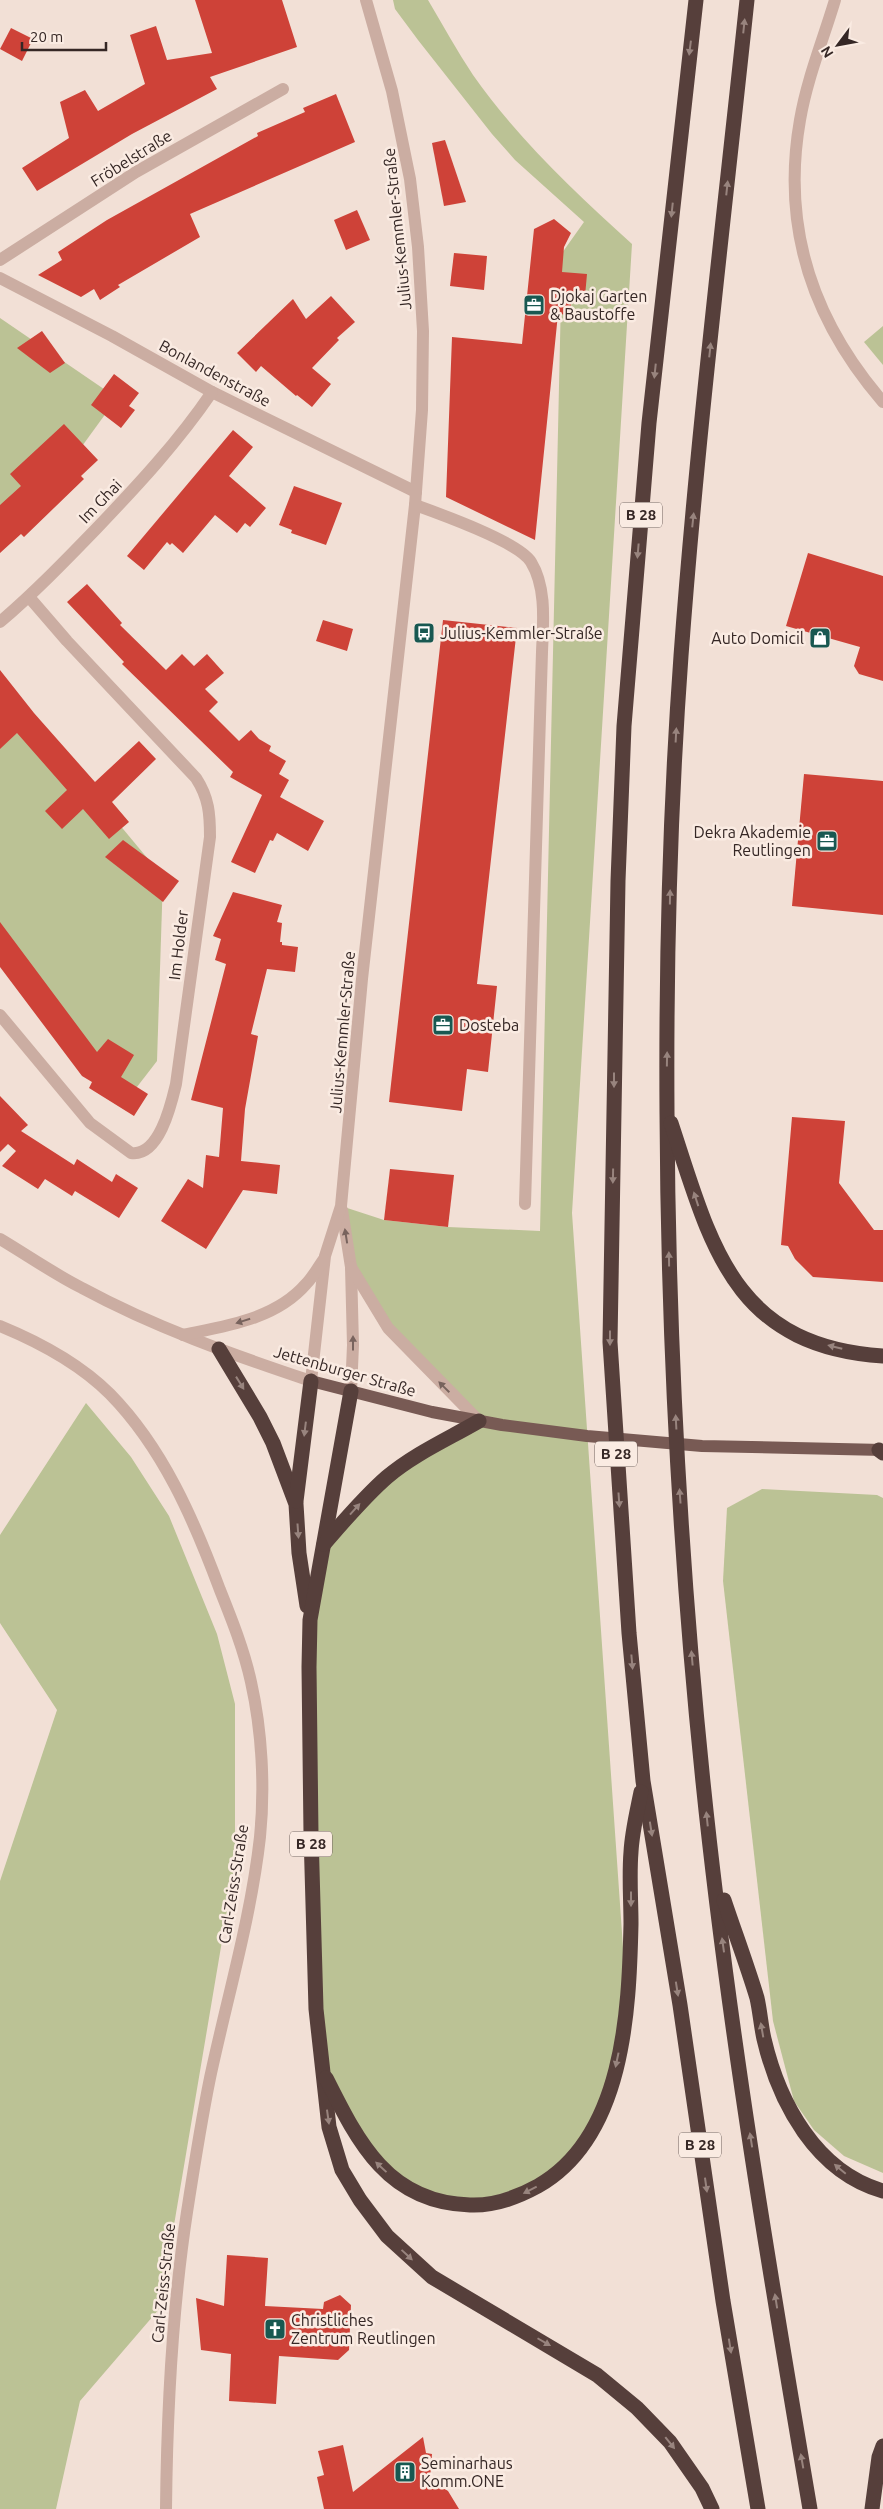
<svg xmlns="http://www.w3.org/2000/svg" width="883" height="2509" viewBox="0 0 883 2509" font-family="Ubuntu,sans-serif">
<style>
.green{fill:#bbc295}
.building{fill:#ce4238}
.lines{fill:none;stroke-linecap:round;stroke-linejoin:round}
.minor{stroke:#cbada2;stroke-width:12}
.major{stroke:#785a54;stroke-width:12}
.highway{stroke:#563f3b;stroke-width:15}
.oneway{fill:#98847e}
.oneway2{fill:#78635d}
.labels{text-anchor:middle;stroke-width:5;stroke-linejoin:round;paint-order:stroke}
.shield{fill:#faebe2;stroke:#70625e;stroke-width:1}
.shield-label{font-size:15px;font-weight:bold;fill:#352725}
.street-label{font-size:16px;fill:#352725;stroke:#faebe2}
.poi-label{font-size:16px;fill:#352725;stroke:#faebe2;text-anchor:start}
</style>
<rect width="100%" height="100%" fill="#f2e0d6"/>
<g class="green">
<path d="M393,0h35c15,25 29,51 45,75 45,64 102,117 159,169l-60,969 55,792 -36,131 -48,47 -82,22 -69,-28 -71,-108 -12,-402 14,-122 49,-55 106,-69 -61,-61 -66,-93 -10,-61 43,14 64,7 92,4 22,-978 22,-31 -69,-62 -23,-26 -74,-94 -23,-31z"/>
<path d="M0,318l117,80 -61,84 -56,49z"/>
<path d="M883,326v39l-19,-23z"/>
<path d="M0,681l163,196 -6,184 -27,35 -130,-158z"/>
<path d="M86,1403l45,54 38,59 48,118 18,70v160l-75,444 -80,93 -24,108h-56v-628l57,-171 -57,-87v-88z"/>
<path d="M762,1489l115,6 6,3v675l-39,-17 -30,-26 -20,-29 -21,-80 -50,-440 4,-73z"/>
</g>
<g class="building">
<path d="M195,0h87l15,47 -87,30 7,12 -85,45 -95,57 -15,-23 47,-30 -9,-36 25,-12 13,21 47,-27 -15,-49 26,-9 11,34 45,-7z"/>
<path d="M11,28l22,11 -11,22 -22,-12z"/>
<path d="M336,94l19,48 -165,72 10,23 -82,48 2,2 -20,13 -6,-11 -13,8 -43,-22 24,-15 -4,-8 49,-32 151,-84 -1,-3 48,-21 -2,-4z"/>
<path d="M445,140l21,62 -22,4 -12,-63z"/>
<path d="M357,210l13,30 -24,10 -12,-30z"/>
<path d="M554,219l17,14 -7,14 -2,25 25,2 -2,22 -13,-2 -2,21 -12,-1 -23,226 -89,-43 6,-160 70,7 12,-115z"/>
<path d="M454,253l33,3 -3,34 -34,-4z"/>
<path d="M331,296l24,26 -18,16 2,2 -27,28 19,16 -19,23 -15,-12 -1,1 -35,-30 -5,6 -19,-19 56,-54 13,20z"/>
<path d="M42,331l23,32 -15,10 -33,-25z"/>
<path d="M114,374l25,19 -10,13 6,4 -14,18 -30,-23z"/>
<path d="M64,424l34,36 -17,16 3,3 -60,58 -3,-3 -21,19v-48l21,-19 -11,-12z"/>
<path d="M233,430l20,17 -24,29 37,32 -16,19 -5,-4 -8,10 -22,-18 -32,38 -11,-10 -2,2 -3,-3 -23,28 -17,-14z"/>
<path d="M294,486l48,17 -16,42 -35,-12 1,-3 -13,-5z"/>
<path d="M808,553l75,23v105l-24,-7 -5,-8 6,-19 -74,-21z"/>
<path d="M87,584l35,39 -2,2 46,45 16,-16 12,12 13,-12 17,19 -19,16 13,13 -9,9 30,30 12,-11 8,9 12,7 -2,5 17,10 -7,13 10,6 -9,17 44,24 -16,30 -31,-18 -4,8 -3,-1 -15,33 -24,-11 31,-67 -32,-18 3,-5 -111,-108 2,-2 -57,-60z"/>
<path d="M323,620l30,9 -6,22 -31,-10z"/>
<path d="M443,620l74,8 -40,356 20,2 -9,86 -21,-3 -5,42 -73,-9z"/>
<path d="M0,670l34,43 61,69 44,-41 17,18 -44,43 17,20 -20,17 -26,-30 -21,20 -17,-18 22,-21 -50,-57 -17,16z"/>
<path d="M804,774l79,7v134l-91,-9z"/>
<path d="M123,840l56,41 -16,21 -58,-45z"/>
<path d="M233,892l49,13 -5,17 5,1 -2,19h2v3l16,2 -3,25 -28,-3 -16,65 7,2 -13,73 -4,52 39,4 -3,29 -34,-4 -37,59 -45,-28 27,-42 15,9 3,-33 13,2 4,-49 -32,-8 35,-136 -11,-4 6,-21 -8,-3z"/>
<path d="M0,922l97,130 11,-13 26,16 -13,22 27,17 -14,22 -45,-28 3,-6 -10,-6 -82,-109z"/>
<path d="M0,1096l28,29 -7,6 53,34 3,-6 35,23 4,-8 22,14 -19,30 -44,-27 -3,5 -27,-17 -7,10 -36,-23 14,-15 -8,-7 -8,8z"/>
<path d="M792,1117l53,4 -6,62 35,47h9v52l-70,-5 -18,-18 -7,-13 -7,-1z"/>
<path d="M390,1169l64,6 -6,52 -64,-7z"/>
<path d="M227,2255l41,3 -3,48 58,3 1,-7 16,-7 11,10 -2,45 -11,10 -59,-4 -3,48 -47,-3 2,-47 -30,-4 -5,-52 28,8z"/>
<path d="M423,2437l3,16 6,1 -2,25 18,12 11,18h-135l-7,-32 7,-2 -6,-24 25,-6 10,47z"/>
</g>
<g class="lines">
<g class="minor">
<path d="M835,0c-12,40 -28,79 -35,120 -19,108 13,201 83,282"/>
<path d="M0,260l136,-88 147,-83"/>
<path d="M0,278l112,58 100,56 204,100"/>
<path d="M415,505c25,9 104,37 116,57 16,26 12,62 11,90l-17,552"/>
<path d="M0,622c34,-29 65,-61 96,-93 42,-44 82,-87 116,-137"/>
<path d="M0,1015l90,108 41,30c28,4 40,-48 45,-69l34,-247c0,-23 -1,-39 -14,-59l-129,-137 -38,-44"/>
<path d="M342,1210l9,57 2,78 -2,46"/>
<path d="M0,1239c27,16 54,35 82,49 72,39 151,67 229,93l14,-125 16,-50 21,-227 53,-474 7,-95 1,-79 -5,-84 -8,-68 -18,-88 -26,-91"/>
<path d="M351,1267l37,61 91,93"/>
<path d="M0,1326c39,16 80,38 110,68 53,54 84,126 110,196 12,30 24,60 31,92 11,49 14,105 9,155 -9,81 -33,161 -50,241 -9,44 -16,89 -23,134 -15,98 -20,198 -21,297"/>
<path d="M183,1335c43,-9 93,-16 123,-51 7,-7 12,-17 18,-25"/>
</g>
<path class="major" d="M311,1381l121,31 70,13 85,11 115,10 181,4"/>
<g class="highway">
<path d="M696,0l-47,423 -25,303 -6,155 -8,461 19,291 14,148 37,224 43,296 35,208"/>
<path d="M747,0c-23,218 -50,437 -66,656 -11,151 -15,304 -14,456 1,223 13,447 36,670 25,243 66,486 107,727"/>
<path d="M671,1123c40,121 61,223 212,233"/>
<path d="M219,1349l41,68 13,26 23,61 3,49 8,53"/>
<path d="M351,1391l-41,229 -1,47 2,167 5,175 13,118 13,43 18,30 27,36 45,41 165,98 40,33 33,34 32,46 10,21"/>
<path d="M879,1450l4,3"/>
<path d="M296,1501l15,-120"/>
<path d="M324,1544c20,-23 40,-47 63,-67 27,-23 61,-38 92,-56"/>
<path d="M724,1900c11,33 23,65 33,98 3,13 4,28 7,41 15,64 52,133 119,152"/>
<path d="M326,2078c32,64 62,125 144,127 23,1 48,-8 68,-19 86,-49 91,-174 93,-262 0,-24 -2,-48 0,-72 1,-20 6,-40 10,-60"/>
<path d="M872,2509l7,-52 4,-11"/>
</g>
</g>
<defs><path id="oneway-solid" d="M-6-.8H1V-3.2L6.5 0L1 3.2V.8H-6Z" transform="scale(1.25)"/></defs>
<g class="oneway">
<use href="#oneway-solid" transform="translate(744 26) rotate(-84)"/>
<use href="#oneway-solid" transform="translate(690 48) rotate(97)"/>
<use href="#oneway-solid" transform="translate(727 188) rotate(-84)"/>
<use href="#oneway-solid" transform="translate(672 210) rotate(96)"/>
<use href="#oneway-solid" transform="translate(710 350) rotate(-84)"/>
<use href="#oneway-solid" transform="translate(655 371) rotate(96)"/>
<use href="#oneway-solid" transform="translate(693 520) rotate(-84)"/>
<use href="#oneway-solid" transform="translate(638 551) rotate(95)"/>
<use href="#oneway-solid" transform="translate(676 735) rotate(-87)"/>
<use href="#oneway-solid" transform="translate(670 897) rotate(-89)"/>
<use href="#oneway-solid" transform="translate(667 1059) rotate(-89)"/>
<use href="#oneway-solid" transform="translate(614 1080) rotate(90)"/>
<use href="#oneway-solid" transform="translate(613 1176) rotate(91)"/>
<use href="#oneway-solid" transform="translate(696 1199) rotate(-108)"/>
<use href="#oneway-solid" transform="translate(669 1259) rotate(-91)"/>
<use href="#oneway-solid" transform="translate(610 1338) rotate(90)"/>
<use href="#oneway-solid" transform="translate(835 1347) rotate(-166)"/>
<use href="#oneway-solid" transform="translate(240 1383) rotate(58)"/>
<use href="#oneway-solid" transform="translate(676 1422) rotate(-93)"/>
<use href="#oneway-solid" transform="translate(305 1429) rotate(97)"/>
<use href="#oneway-solid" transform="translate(680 1496) rotate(-94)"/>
<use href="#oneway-solid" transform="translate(619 1500) rotate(86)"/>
<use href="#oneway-solid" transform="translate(355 1509) rotate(-48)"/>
<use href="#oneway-solid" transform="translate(298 1531) rotate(86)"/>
<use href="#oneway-solid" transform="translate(692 1658) rotate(-95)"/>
<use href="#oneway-solid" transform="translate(632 1662) rotate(85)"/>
<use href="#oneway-solid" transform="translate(707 1819) rotate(-96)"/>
<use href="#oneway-solid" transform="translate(651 1829) rotate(81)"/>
<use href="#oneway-solid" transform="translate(631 1899) rotate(90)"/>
<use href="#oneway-solid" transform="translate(723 1945) rotate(-98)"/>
<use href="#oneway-solid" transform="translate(677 1989) rotate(81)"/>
<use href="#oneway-solid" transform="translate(762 2030) rotate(-100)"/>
<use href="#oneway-solid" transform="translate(617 2060) rotate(102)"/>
<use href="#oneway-solid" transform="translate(328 2117) rotate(82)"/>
<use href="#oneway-solid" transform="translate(751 2140) rotate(-99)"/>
<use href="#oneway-solid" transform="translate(381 2167) rotate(-137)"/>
<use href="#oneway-solid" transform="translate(840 2169) rotate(-140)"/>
<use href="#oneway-solid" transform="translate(706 2185) rotate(82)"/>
<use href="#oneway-solid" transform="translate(530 2190) rotate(153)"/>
<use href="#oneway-solid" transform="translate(407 2255) rotate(43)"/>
<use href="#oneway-solid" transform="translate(776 2301) rotate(-99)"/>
<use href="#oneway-solid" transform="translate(544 2342) rotate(30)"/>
<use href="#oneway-solid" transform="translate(730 2346) rotate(81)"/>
<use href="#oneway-solid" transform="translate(670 2443) rotate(51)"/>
<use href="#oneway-solid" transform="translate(802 2461) rotate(-100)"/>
</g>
<g class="oneway2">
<use href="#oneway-solid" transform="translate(346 1236) rotate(-99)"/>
<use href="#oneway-solid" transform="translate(243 1321) rotate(163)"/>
<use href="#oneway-solid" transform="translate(353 1343) rotate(-90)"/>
<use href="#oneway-solid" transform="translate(444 1387) rotate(-135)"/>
</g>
<defs>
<g id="office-square" transform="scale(1.125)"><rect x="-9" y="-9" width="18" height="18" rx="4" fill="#185851" stroke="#faebe2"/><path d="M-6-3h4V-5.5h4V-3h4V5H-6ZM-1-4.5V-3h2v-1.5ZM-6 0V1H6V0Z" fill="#fff"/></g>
<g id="bus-square" transform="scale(1.125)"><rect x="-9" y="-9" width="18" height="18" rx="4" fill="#185851" stroke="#faebe2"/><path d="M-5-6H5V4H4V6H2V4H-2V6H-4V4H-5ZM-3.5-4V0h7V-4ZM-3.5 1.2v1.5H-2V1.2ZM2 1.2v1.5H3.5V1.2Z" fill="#fff"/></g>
<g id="shop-square" transform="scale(1.125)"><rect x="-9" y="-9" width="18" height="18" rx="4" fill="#185851" stroke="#faebe2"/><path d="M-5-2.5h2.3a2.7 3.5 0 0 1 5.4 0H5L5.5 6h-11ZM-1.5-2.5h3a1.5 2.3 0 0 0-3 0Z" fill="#fff"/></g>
<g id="church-square" transform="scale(1.125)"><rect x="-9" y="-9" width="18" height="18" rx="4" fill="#185851" stroke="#faebe2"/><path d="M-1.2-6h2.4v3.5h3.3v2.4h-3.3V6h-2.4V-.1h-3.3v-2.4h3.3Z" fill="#fff"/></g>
<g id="building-square" transform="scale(1.125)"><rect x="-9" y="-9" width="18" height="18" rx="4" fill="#185851" stroke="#faebe2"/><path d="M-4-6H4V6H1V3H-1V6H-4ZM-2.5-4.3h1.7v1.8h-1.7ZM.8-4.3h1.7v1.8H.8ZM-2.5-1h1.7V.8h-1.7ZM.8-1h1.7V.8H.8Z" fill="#fff"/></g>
</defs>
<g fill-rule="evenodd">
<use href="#office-square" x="534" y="305"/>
<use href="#bus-square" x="424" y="633"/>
<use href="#shop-square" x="820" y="638"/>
<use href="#office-square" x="827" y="841"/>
<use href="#office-square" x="443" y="1025"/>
<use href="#church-square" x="275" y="2329"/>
<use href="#building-square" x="405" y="2472"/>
</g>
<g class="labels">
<g class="shield">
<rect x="620" y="502.5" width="42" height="25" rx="4"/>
<rect x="595" y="1441.5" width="42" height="25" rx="4"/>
<rect x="290" y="1831.5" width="42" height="25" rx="4"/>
<rect x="679" y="2132.5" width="42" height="25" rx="4"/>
</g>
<g class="shield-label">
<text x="641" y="520">B 28</text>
<text x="616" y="1459">B 28</text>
<text x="311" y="1849">B 28</text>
<text x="700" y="2150">B 28</text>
</g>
<g class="street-label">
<text transform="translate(131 158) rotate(-32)" y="6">Fröbelstraße</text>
<text transform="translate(397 229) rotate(-96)" y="6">Julius-Kemmler-Straße</text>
<text transform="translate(215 373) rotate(28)" y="6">Bonlandenstraße</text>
<text transform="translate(100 501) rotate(-46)" y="6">Im Ghai</text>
<text transform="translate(178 945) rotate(-83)" y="6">Im Holder</text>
<text transform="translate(342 1032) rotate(-85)" y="6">Julius-Kemmler-Straße</text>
<text transform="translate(345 1371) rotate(16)" y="6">Jettenburger Straße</text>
<text transform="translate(233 1884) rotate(-81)" y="6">Carl-Zeiss-Straße</text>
<text transform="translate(163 2283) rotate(-84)" y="6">Carl-Zeiss-Straße</text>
</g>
<g class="poi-label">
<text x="550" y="302">Djokaj Garten<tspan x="550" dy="18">&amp; Baustoffe</tspan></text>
<text x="440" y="639">Julius-Kemmler-Straße</text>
<text x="804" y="644" text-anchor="end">Auto Domicil</text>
<text x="811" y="838" text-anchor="end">Dekra Akademie<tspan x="811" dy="18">Reutlingen</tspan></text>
<text x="459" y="1031">Dosteba</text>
<text x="291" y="2326">Christliches<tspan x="291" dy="18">Zentrum Reutlingen</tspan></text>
<text x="421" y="2469">Seminarhaus<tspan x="421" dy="18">Komm.ONE</tspan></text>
</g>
</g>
<g transform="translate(838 45) rotate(238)" stroke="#faebe2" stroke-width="4" paint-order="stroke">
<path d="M0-4L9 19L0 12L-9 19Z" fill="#352725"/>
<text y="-8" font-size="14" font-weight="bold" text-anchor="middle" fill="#352725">N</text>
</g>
<path d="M22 42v8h84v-8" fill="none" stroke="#352725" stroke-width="2.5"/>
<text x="30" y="42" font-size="15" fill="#352725" stroke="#faebe2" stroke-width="4" paint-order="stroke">20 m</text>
</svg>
